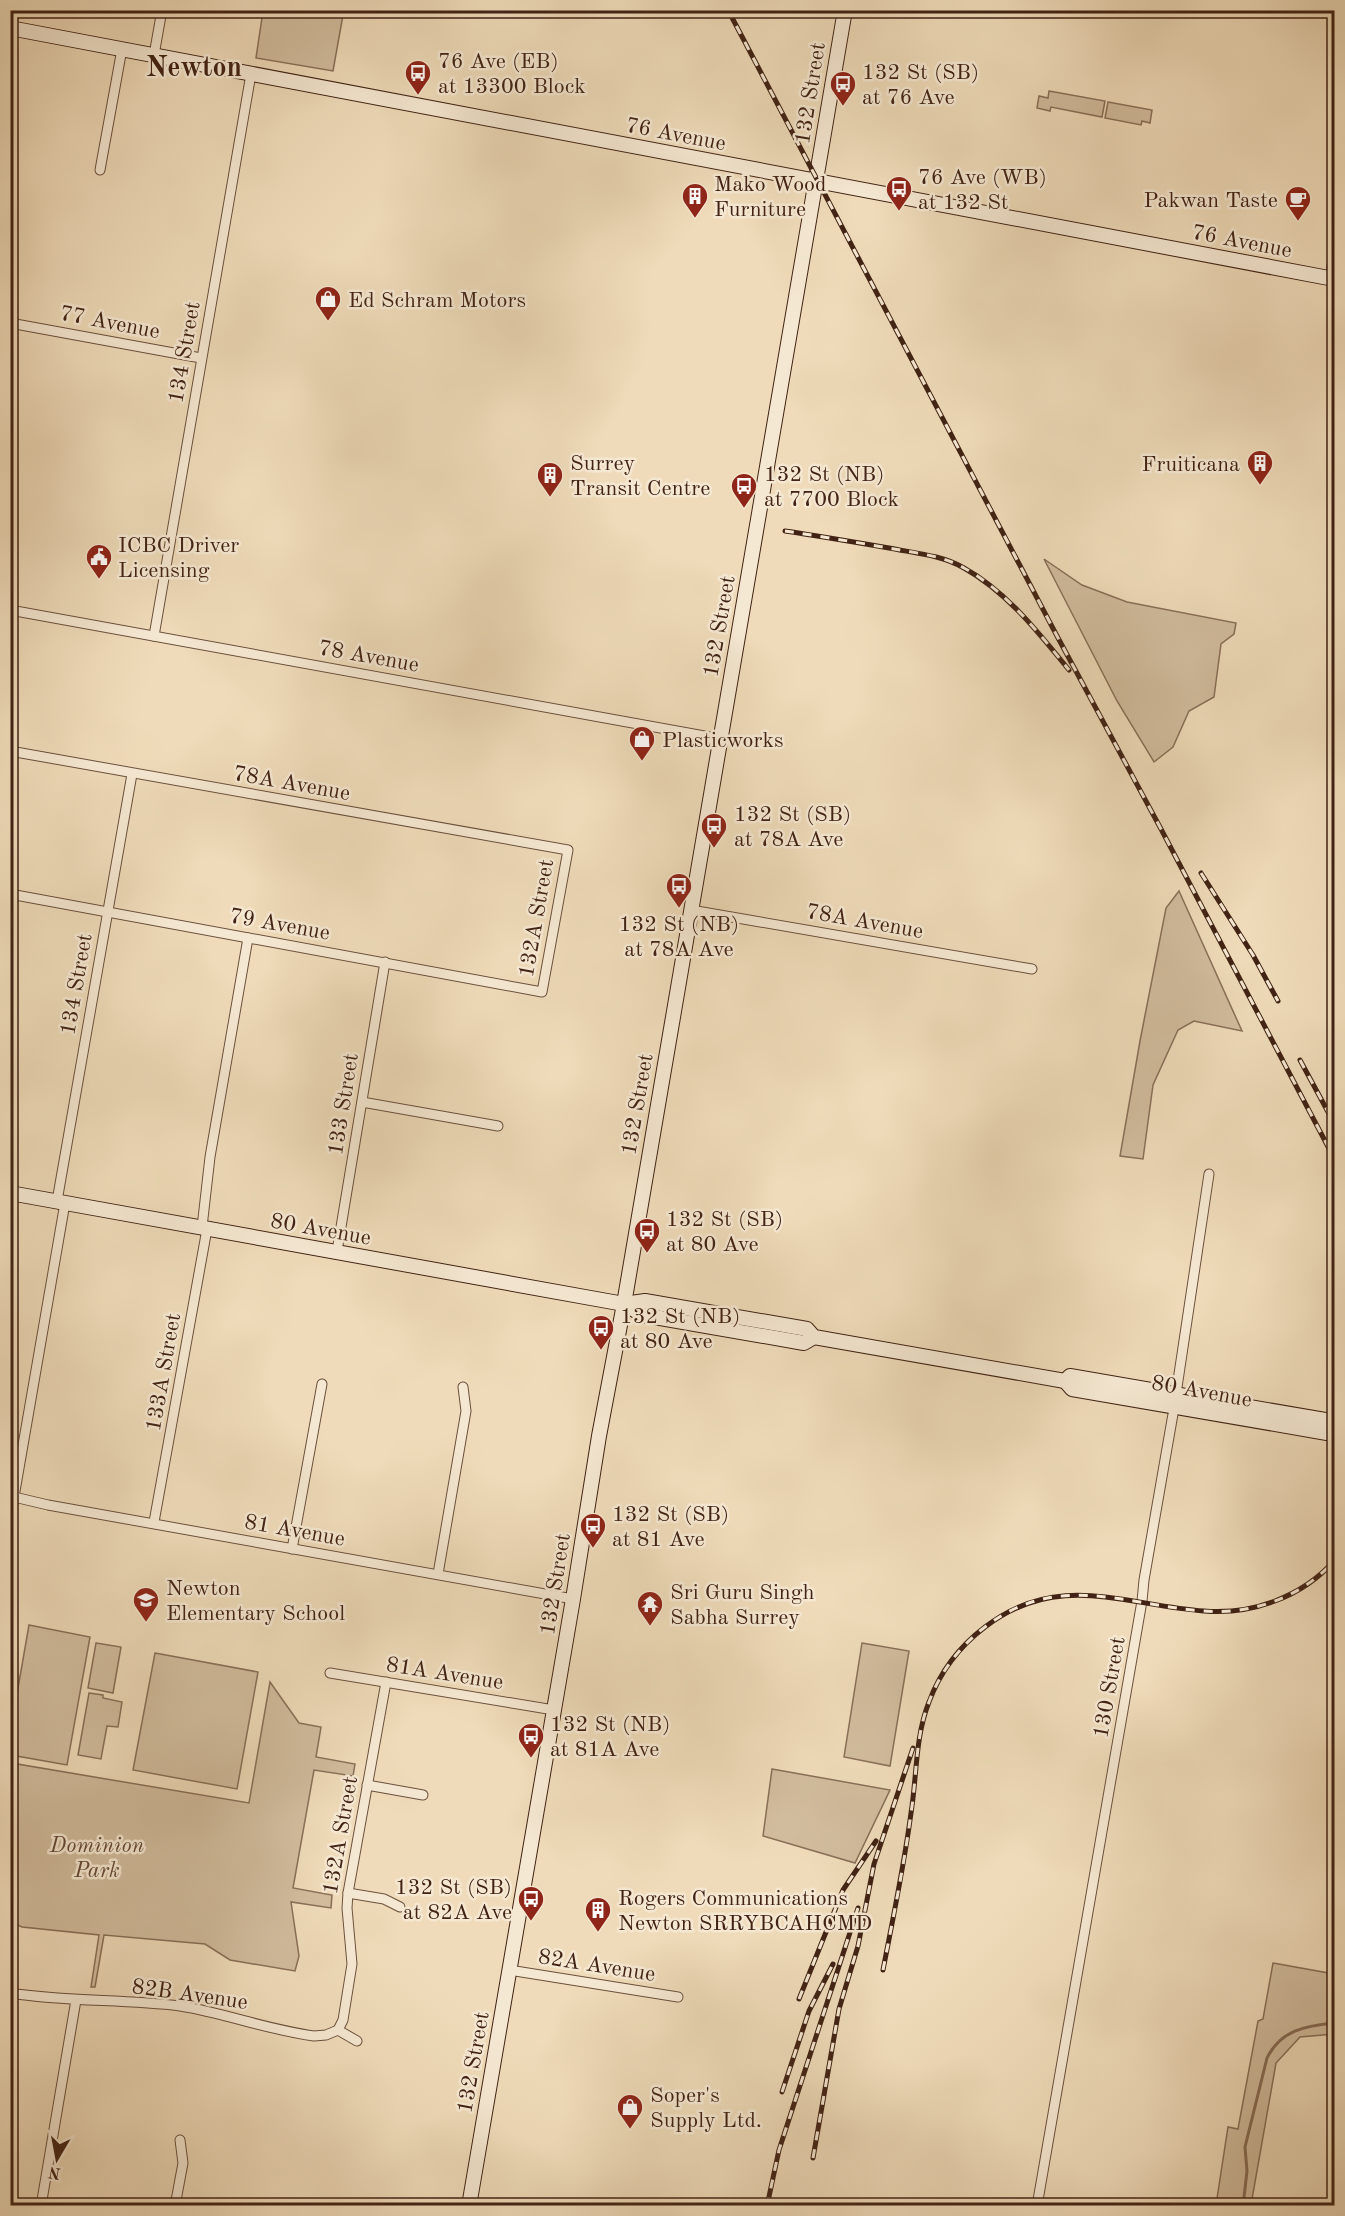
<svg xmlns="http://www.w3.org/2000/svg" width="1345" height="2216" viewBox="0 0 1345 2216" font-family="'Old Standard TT',serif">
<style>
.green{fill:#d1bc9d;stroke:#896f58;stroke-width:1.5}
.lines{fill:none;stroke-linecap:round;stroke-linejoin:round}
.stream{stroke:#866b55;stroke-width:3}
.minor-casing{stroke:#6c503d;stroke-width:11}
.secondary-casing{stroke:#412214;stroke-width:16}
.minor{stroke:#f5e8d2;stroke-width:9}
.secondary{stroke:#f5e8d2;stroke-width:14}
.rail-casing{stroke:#412214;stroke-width:5}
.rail{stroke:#f5e8d2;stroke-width:3;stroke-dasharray:9;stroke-linecap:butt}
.labels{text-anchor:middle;stroke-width:5;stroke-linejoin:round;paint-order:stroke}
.poi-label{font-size:22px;fill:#412214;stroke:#f5e8d2;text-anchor:start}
.street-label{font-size:22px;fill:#412214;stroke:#f5e8d2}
.park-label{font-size:22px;font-style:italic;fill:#654836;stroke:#f5e8d2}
.district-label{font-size:28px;font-weight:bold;fill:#412214;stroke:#f5e8d2}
</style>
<rect width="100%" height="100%" fill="#efdbb9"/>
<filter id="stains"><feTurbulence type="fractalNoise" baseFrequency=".00333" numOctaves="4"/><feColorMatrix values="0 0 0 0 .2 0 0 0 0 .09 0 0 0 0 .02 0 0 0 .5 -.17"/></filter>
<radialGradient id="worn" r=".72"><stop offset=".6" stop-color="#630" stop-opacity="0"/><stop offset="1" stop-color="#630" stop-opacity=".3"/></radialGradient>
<g class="green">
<path d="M263,11h90v4h-10l-10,56 -77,-13z"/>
<path d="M1049,91l56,10 -3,16 -51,-10 -1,4 -13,-3 2,-12 9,2z"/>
<path d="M1108,102l44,8 -2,13 -8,-2 -1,4 -36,-7z"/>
<path d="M1044,559l38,26 45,17 109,21 -2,11 -13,10 -7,53 -25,14 -16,36 -19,15 -37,-61z"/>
<path d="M1179,891l63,140 -48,-10 -16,9 -25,55 -10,74 -23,-3 20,-115 26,-133z"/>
<path d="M29,1625l61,12 -23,128 -56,-10v-27z"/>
<path d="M96,1643l25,4 -8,46 -25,-5z"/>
<path d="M862,1643l47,8 -19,115 -46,-9z"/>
<path d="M155,1653l103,19 -21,117 -104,-19z"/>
<path d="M270,1682l29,41 22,4 -5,30 39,7 -2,12 -39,-6 -21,118 39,7 -1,13 -40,-6 8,54 -4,15 -65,-11 -25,-16 -101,-9 -9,52h-4l8,-52 -77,-8 -11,-5v-159l238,40z"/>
<path d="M89,1693l14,2v3l19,4 -4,25 -11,-1 -6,33 -23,-4z"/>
<path d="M772,1769l118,21 -35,73 -92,-27z"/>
<path d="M1273,1963l61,11v60l-34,3 -24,26 -25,142h-35l12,-78 10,2 20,-108 5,-2z"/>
</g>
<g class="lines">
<path class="stream" d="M1243,2206l4,-35 -2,-24 22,-89c14,-28 38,-32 67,-35"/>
<g class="minor-casing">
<g id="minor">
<path d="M154,55l8,-45"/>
<path d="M100,170l22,-121"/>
<path d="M1330,278l4,-25"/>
<path d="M10,323l191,35"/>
<path d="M10,610l711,129"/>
<path d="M154,636l97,-562"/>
<path d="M10,751l558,99 -26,142 -532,-98"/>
<path d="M691,910l341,59"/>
<path d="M362,1102l136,24"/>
<path d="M57,1201l75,-427"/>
<path d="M202,1227l8,-70 38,-219"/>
<path d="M337,1251l48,-289"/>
<path d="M10,1496l38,9 525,94"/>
<path d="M10,1520l55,-317"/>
<path d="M154,1522l53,-293"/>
<path d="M292,1549l30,-165"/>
<path d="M438,1574l28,-163 -3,-24"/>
<path d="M330,1673l224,37"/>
<path d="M367,1785l56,10"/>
<path d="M348,1893l36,6 16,8"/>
<path d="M509,1970l169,27"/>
<path d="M10,1993c57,9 113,6 170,13 45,7 88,24 134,30l12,-1 12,-5"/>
<path d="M338,2030l5,-10 9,-56 -5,-56 1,-15 38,-211"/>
<path d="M338,2030l19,11"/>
<path d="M41,2206l35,-206"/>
<path d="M175,2206l8,-43 -3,-23"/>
<path d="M1037,2206l105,-605 2,-21 29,-166 36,-240"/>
</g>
</g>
<g class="secondary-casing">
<g id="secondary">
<path d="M10,28l1324,251"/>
<path d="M10,1193l614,111 21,-3 162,28 7,8 251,44 5,-5 261,45 3,4"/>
<path d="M624,1304l19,11 161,28 10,-6"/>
<path d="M1065,1381l7,8 255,44 7,-4"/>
<path d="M469,2206l104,-607 26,-163 25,-132 221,-1294"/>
</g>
</g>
<use href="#minor" class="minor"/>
<use href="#secondary" class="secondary"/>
<g class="rail-casing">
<g id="rail">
<path d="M728,10l329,626 104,193 173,329"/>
<path d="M785,531c34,5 69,11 104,17 25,5 53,7 75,20 43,24 74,64 105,102"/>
<path d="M1201,873l52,82 25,46"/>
<path d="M1300,1060l34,63"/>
<path d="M883,1970c10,-52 21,-104 28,-157 6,-37 4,-76 18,-111 11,-30 31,-56 56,-75 73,-56 139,-22 219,-16 48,4 98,-14 130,-50"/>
<path d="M799,1999l44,-109 33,-49"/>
<path d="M782,2092l27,-81 24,-47"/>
<path d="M813,2158l26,-149 19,-63 16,-82 39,-116"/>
<path d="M767,2206l12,-56 79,-242"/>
</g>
</g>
<use href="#rail" class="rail"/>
</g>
<defs>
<g id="bus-pin" transform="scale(1.35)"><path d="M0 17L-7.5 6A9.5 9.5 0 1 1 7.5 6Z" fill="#8f2418" stroke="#f5e8d2"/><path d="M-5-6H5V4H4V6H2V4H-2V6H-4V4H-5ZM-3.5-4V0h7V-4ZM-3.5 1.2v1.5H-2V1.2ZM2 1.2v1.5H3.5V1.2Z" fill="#fff"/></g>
<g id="building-pin" transform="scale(1.35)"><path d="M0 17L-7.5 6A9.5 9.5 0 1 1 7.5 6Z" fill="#8f2418" stroke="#f5e8d2"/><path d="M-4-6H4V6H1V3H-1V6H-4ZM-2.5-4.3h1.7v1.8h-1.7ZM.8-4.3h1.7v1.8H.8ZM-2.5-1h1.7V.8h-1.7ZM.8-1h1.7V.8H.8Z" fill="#fff"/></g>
<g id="cafe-pin" transform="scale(1.35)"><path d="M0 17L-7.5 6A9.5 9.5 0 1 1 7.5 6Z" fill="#8f2418" stroke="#f5e8d2"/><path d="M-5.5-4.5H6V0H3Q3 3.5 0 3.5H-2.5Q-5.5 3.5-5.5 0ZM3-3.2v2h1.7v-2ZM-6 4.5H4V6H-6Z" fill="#fff"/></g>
<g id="shop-pin" transform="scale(1.35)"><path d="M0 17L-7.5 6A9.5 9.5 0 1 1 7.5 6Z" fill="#8f2418" stroke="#f5e8d2"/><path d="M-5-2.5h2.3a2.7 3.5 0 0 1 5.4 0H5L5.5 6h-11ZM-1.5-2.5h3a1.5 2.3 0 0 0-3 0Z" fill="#fff"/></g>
<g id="civic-pin" transform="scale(1.35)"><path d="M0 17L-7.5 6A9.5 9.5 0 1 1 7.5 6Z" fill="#8f2418" stroke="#f5e8d2"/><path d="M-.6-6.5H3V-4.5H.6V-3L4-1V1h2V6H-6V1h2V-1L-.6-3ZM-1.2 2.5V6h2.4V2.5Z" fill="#fff"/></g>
<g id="school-pin" transform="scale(1.35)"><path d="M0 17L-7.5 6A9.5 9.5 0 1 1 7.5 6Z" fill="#8f2418" stroke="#f5e8d2"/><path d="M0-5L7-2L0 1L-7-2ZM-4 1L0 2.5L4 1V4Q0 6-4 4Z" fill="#fff"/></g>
<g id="temple-pin" transform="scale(1.35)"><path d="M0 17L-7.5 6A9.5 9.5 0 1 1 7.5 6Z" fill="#8f2418" stroke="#f5e8d2"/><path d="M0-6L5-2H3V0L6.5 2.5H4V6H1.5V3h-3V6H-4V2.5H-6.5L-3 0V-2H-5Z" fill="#fff"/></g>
</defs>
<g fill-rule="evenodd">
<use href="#bus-pin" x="418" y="73"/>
<use href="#bus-pin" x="843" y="84"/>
<use href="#bus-pin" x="899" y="189"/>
<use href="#building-pin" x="695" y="196"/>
<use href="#cafe-pin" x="1298" y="199"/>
<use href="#shop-pin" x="328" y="299"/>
<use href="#building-pin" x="1260" y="463"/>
<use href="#building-pin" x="550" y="475"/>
<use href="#bus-pin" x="744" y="486"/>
<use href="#civic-pin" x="99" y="557"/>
<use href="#shop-pin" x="642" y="739"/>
<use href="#bus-pin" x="714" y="826"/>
<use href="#bus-pin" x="679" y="886"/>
<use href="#bus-pin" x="647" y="1231"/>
<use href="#bus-pin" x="601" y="1328"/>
<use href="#bus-pin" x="593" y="1526"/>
<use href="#school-pin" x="146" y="1600"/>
<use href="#temple-pin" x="650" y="1604"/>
<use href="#bus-pin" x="531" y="1736"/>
<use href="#bus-pin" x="531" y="1899"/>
<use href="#building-pin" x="598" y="1910"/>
<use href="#shop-pin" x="630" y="2107"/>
</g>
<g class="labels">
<g class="poi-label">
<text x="438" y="68">76 Ave (EB)<tspan x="438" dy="25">at 13300 Block</tspan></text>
<text x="862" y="79">132 St (SB)<tspan x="862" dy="25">at 76 Ave</tspan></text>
<text x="918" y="184">76 Ave (WB)<tspan x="918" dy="25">at 132 St</tspan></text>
<text x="714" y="191">Mako Wood<tspan x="714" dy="25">Furniture</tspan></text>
<text x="1278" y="207" text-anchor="end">Pakwan Taste</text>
<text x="348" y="307">Ed Schram Motors</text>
<text x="570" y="470">Surrey<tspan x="570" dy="25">Transit Centre</tspan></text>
<text x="1240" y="471" text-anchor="end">Fruiticana</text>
<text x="764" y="481">132 St (NB)<tspan x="764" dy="25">at 7700 Block</tspan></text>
<text x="118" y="552">ICBC Driver<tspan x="118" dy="25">Licensing</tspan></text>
<text x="662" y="747">Plasticworks</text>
<text x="734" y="821">132 St (SB)<tspan x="734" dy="25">at 78A Ave</tspan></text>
<text x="679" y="931" text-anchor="middle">132 St (NB)<tspan x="679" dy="25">at 78A Ave</tspan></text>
<text x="666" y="1226">132 St (SB)<tspan x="666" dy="25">at 80 Ave</tspan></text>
<text x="620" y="1323">132 St (NB)<tspan x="620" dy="25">at 80 Ave</tspan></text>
<text x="612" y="1521">132 St (SB)<tspan x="612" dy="25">at 81 Ave</tspan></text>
<text x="166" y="1595">Newton<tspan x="166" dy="25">Elementary School</tspan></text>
<text x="670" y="1599">Sri Guru Singh<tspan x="670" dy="25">Sabha Surrey</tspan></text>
<text x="550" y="1731">132 St (NB)<tspan x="550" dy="25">at 81A Ave</tspan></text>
<text x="512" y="1894" text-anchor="end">132 St (SB)<tspan x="512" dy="25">at 82A Ave</tspan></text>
<text x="618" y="1905">Rogers Communications<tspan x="618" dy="25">Newton SRRYBCAHCMD</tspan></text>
<text x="650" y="2102">Soper's<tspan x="650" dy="25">Supply Ltd.</tspan></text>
</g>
<g class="street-label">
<text transform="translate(809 93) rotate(-81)" y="8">132 Street</text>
<text transform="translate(676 133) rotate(11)" y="8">76 Avenue</text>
<text transform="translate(1242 240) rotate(11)" y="8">76 Avenue</text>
<text transform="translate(110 321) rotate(11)" y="8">77 Avenue</text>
<text transform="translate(183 352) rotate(-80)" y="8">134 Street</text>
<text transform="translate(718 626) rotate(-80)" y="8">132 Street</text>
<text transform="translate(369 655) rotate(10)" y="8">78 Avenue</text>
<text transform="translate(292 782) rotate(10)" y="8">78A Avenue</text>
<text transform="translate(535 918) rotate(-80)" y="8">132A Street</text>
<text transform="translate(865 920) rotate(10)" y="8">78A Avenue</text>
<text transform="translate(280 923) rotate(10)" y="8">79 Avenue</text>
<text transform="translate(75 984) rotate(-80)" y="8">134 Street</text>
<text transform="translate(342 1104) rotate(-81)" y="8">133 Street</text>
<text transform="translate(636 1104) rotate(-80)" y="8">132 Street</text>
<text transform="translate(321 1228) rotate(10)" y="8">80 Avenue</text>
<text transform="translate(162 1372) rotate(-80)" y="8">133A Street</text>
<text transform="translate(1202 1390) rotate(10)" y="8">80 Avenue</text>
<text transform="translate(295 1529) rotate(10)" y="8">81 Avenue</text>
<text transform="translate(554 1584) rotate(-81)" y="8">132 Street</text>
<text transform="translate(445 1672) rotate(9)" y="8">81A Avenue</text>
<text transform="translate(1108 1687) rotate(-80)" y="8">130 Street</text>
<text transform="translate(339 1835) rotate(-80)" y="8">132A Street</text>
<text transform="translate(597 1964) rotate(9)" y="8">82A Avenue</text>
<text transform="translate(190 1993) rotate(8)" y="8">82B Avenue</text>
<text transform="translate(472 2062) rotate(-80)" y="8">132 Street</text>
</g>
<g class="park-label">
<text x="97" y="1852">Dominion<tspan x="97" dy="25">Park</tspan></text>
</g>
<g class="district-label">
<text x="194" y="76">Newton</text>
</g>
</g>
<rect width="1345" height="2216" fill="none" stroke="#efdbb9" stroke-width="36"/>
<rect x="12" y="12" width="1321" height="2192" fill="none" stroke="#412214" stroke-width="3"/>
<rect x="18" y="18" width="1309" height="2180" fill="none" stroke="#412214" stroke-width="1.5"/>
<g transform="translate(57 2159) rotate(190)" stroke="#f5e8d2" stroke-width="4.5" paint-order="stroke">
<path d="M0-4.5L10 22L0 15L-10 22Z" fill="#412214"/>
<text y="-9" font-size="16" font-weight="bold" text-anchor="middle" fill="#412214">N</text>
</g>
<rect width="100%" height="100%" filter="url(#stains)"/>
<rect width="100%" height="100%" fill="url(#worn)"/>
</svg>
